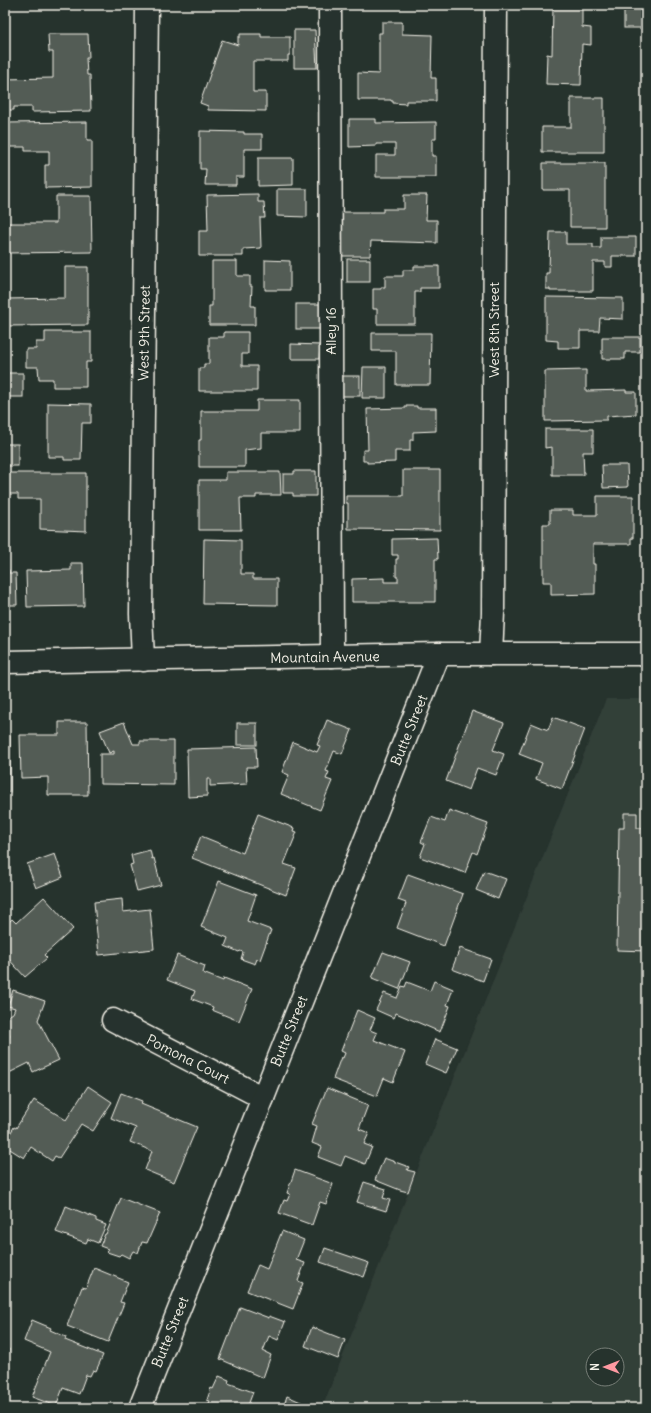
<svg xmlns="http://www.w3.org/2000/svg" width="651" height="1413" viewBox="0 0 651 1413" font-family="Delius,sans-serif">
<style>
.built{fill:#333f39;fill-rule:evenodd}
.building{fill:#525c55;stroke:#f4f1e8}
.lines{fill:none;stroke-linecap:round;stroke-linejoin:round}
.minor-casing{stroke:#f4f1e8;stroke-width:25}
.major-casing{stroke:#f4f1e8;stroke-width:25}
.minor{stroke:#26332d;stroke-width:22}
.major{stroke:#26332d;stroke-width:22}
.labels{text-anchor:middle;stroke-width:4;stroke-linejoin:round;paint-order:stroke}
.street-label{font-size:14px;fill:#f4f1e8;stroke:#26332d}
</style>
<rect width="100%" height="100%" fill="#26332d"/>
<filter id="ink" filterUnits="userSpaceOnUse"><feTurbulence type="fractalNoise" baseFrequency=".025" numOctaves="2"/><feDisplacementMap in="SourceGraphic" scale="8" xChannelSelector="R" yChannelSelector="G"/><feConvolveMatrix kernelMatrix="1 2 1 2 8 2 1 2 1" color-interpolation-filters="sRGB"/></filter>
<g filter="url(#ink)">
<path class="built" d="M606,699h40v709h-324zM593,1355h24v24h-24z"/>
<g class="building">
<rect x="624" y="5" width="22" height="23"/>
<path d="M553,7h29v20l9,1v17l-9,-1 -1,41 -35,-1 1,-30 5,1z"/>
<path d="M382,22h20v12l30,1 -1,43h5v23h-30v3l-13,-1v-2h-2v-1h-33v-27l21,1v-41h3z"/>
<path d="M294,30h21l2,38h-23z"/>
<path d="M48,34h40l1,24h-3l1,17h3l1,36 -59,1v-5h-18v3h-9v-31l48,-1v-26h-4z"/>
<path d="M240,34h21v3h29v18h-2v6h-35v31h13v19l-58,-1v-4l-8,-3 22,-63 16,5v-8h2z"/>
<path d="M571,98h33v54h-62v-25h29z"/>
<path d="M349,119h27v4l60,-1v17h-4v17h4v21h-60v-22h19v-11h-19v2l-27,1z"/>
<path d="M87,122v18h5v47l-47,1v-23h4v-14h-24v-4h-20v-24z"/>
<path d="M200,131l44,1v2h18v15h-18v28h-8v8h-31l1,-16h-6z"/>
<path d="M258,158h35v27l-35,1z"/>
<path d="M543,163h62v64h-35v-37h-27z"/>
<path d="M277,189h30v28l-30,-1z"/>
<path d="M258,194v8h6l1,16h-5l1,30 -18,1v7h-44v-25h9l-1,-36z"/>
<path d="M404,195h23l-1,25h11v23l-66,-2 -1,15h-30l1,-44h42v-3h21z"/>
<path d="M56,196h35l1,56 -87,1v-30h51z"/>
<path d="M550,232h16v12h27v4h8v-11h35v19h-24v11h-7v-5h-12v29h-43v-2h-4v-16h3z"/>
<rect x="347" y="259" width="23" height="23"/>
<path d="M265,260l25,1v29h-25z"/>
<path d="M212,261h25v15h13v10h2l-1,20h4v19h-46v-19h3z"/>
<path d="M414,266h25v22h-19v4h-5v32h-38v-15h-4v-20h8v-2h4v-11h18v-6h11z"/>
<path d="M65,267h23v58l-83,1v-27l60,-1z"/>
<path d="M546,297l77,1v21l-23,-1 -1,13h-19v17h-22v-7l-12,-1z"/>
<rect x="296" y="304" width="25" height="25"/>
<path d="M45,332h46v30h-5v25h-33v-8h-14l-1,-12h-12v-18h10v-7h9z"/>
<path d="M224,332h24v22h-6v12h15v25h-58v-23h5v-4h5v-27h15z"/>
<path d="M372,333h59l-1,52h-34v-34h-24z"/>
<path d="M602,337h38v15h-15v7h-23z"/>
<path d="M291,344l29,1 -1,14h-28z"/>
<path d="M363,367h23v31h-24z"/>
<path d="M586,370v21l40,-1v2h10v22l-29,2v4l-62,1v-50z"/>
<rect x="5" y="373" width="18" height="24"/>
<rect x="340" y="376" width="20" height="20"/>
<path d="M257,400h43v33h-39v15l-16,2v17h-46v-27h2v-29h56z"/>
<path d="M48,403l43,1v19h-9l-1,37h-17v-3h-16z"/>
<path d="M406,406h11v2h19v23l-23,1v8h-3v11h-15v11l-28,1v-2h-4v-11h5l-1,-41 39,-1z"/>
<path d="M545,429h48v23h-10l1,23h-32v-28l-7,1z"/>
<rect x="5" y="444" width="13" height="22"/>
<path d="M602,465h25l1,22 -25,1z"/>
<path d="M403,470h37v60l-92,-1v-26h-2v-7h57z"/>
<path d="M294,471h22v25h-23v-3h-10v-19h11z"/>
<path d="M226,472h54l1,23h-25v3h-16l1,32h-42v-50h27z"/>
<path d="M9,473h77v58l-46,-2v-30h-22v-5h-9z"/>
<rect x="5" y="475" width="1" height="25"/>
<path d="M597,496h36v42h-2v6h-38v20h2v30l-44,1v-13h-8v-58h7v-14h23v5h24z"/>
<path d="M437,538l1,21h-3v43h-83v-23l32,-1v4h14v-5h-2v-18h2v-4h-6v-16z"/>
<path d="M204,539l37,1v34h12v5h24v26l-74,-1z"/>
<path d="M71,563h12l1,43 -57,1 -1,-36 45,-1z"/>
<path d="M5,570h4v3h7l1,32h-12z"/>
<path d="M472,711l32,12 -11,27 11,4 -8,21 -19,-7 -8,22 -23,-9z"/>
<path d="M553,717l32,12 -23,60 -26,-10 6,-16 -23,-9 12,-31 17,7z"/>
<path d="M327,720l25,10 -10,24 -8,-3 -8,20 3,1 -3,7 6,2 -12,29 -39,-16 8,-19 -7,-3 11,-30 24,10 3,-6 -3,-1z"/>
<path d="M59,722h28l1,73h-40v-18l-27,1 -1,-43h39z"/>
<path d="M124,722l9,22h7v-3h34v44l-74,-1v-30h14v-3l-5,2 -9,-22z"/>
<rect x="237" y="723" width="20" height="22"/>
<rect x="5" y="736" width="5" height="56"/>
<path d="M256,747l1,20h-11l1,17 -37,2v-7h-3v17l-19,1 -1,-48z"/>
<path d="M449,810l39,14 -11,30 -4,-2 -8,21 -45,-16 5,-13 -4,-2 10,-25 14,5z"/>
<path d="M624,813h13v15h9v123l-29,-1 2,-122h5z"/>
<path d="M258,814l36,14 -1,3 4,1 -13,32 12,4 -10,27 -94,-37 9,-22 42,17z"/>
<path d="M150,850l2,9 2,-1 7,27 -24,6 -7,-26 3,-1 -2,-9z"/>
<path d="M55,854l8,23 -27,11 -9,-24z"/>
<path d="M484,871l22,8 -8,20 -22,-9z"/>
<path d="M408,874l55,20 -19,52 -47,-18 9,-25 -8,-3z"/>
<path d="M219,881l37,14 -9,26 24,9 -11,30 -3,-1 -2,5 -14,-5 2,-7 -3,-1 -1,1 -14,-6 3,-8 -27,-11z"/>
<path d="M44,897l29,32 -29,26 3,3 -22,19 -20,-22v-29l7,-7 4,4z"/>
<path d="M122,899l1,13 27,-3 4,40 -55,6 -5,-53z"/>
<path d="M460,948l31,11 -8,22 -31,-12z"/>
<path d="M383,952l27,10 -11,27 -27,-11z"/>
<path d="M177,955l28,11 -2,7 20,8 1,-3 28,11 -13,32 -27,-11 1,-3 -21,-8 3,-8 -28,-11z"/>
<path d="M434,981l19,8 -6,16 3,1 -10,26 -44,-19 -2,5 -18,-8 8,-17 13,5 5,-12 3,1 2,-5 23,9z"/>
<path d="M13,990l32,11 -7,19 21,40 -26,12 -4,-9 -24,12v-36l5,-3 -5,-10v-8l8,-5 2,-5 -7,-2z"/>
<path d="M357,1010l18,8 -5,12 7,3 -3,7 31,12 -12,30 -9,-4 -7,18 -44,-17 8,-22 2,1 2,-5 -4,-2z"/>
<path d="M435,1039l22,9 -11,25 -21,-9z"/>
<path d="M88,1086l24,16 -19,29 -12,-7 -22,34 -4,-2 -3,5 -21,-14 -7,11 -19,-12v-4l9,-15 2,1 18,-28 32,20z"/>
<path d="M327,1088l41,17 -9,24 10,4 -5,11 8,3 -7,17 -20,-8 -4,10 -23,-9 4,-10 -10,-4 5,-17 -5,-2z"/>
<path d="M121,1093l21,8 -1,3 56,23 -23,55 -29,-12 7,-19 -22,-9 6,-14 -25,-10z"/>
<path d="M384,1158l25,9 -2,3 8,2 -7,20 -8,-2 -25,-10z"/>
<path d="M295,1170l38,14 -7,20 -6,-2 -8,23 -33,-12 5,-13 3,1 3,-7 -3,-1z"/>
<path d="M364,1182l22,7 -3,9 7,2 -4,11 -29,-9z"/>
<path d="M121,1198l39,15 -13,30 -5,-1 -4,11 -5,-2 -4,7 -8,-4 -2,2 -12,-4 1,-3 -8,-3 5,-12h1z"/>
<path d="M66,1206l30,12v3l10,4 -8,18 -10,-4 -2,4 -30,-11z"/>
<path d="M282,1231l22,9 -8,20 9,3 -7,18 5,2 -10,26 -46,-18 11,-26 9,4z"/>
<path d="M325,1248l44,15 -5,14 -44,-15z"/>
<path d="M94,1268l34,14 -8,20 4,1 -16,39 -41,-16 15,-39 4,1z"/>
<path d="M240,1307l29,11v-2l16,6 -7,18 -9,-4 -6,15 8,4 -8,23 -43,-19z"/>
<path d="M32,1320l19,8 -1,2 16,7 -1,3 38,15 -7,16 -3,-1 -3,6 -4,-1 -7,19 -16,-6 -7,18 -24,-9 18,-45 -26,-11z"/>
<path d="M312,1327l33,13 -7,19 -33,-13z"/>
<path d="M5,1349h4l-2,27 -2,-1z"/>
<path d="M219,1376l10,4 -1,3 25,9 -6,16h-40l3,-7 -3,-1 4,-12 2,1z"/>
<path d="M287,1396l23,10 -1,2h-26z"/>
</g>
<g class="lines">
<g class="minor-casing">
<g id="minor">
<path d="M330,5l2,651"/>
<path d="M491,654l2,-41 3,-608"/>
<path d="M143,660l-2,-46 6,-609"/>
<path d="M113,1020l150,78"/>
<path d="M140,1408l299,-754"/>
</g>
</g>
<g class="major-casing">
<path id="major" d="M5,662l434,-8h207"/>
</g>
<use href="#minor" class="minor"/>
<use href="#major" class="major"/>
</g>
</g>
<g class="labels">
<g class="street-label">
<text transform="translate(494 330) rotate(-90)" y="5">West 8th Street</text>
<text transform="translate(331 331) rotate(-90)" y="5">Alley 16</text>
<text transform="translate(144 333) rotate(-89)" y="5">West 9th Street</text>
<text transform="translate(325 657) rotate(-1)" y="5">Mountain Avenue</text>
<text transform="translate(409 730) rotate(-68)" y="5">Butte Street</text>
<text transform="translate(289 1031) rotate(-68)" y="5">Butte Street</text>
<text transform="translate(188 1059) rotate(27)" y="5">Pomona Court</text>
<text transform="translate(170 1332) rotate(-68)" y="5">Butte Street</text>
</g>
</g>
<rect width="651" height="1413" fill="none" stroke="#26332d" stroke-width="20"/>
<rect x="10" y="10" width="631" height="1393" fill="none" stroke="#f4f1e8" stroke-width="1.5" filter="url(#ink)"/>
<g transform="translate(605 1367) rotate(270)"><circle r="19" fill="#26332d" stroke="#787f78"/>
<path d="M0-3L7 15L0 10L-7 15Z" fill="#ff9aa2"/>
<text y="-6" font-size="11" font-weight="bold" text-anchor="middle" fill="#f4f1e8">N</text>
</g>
</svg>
